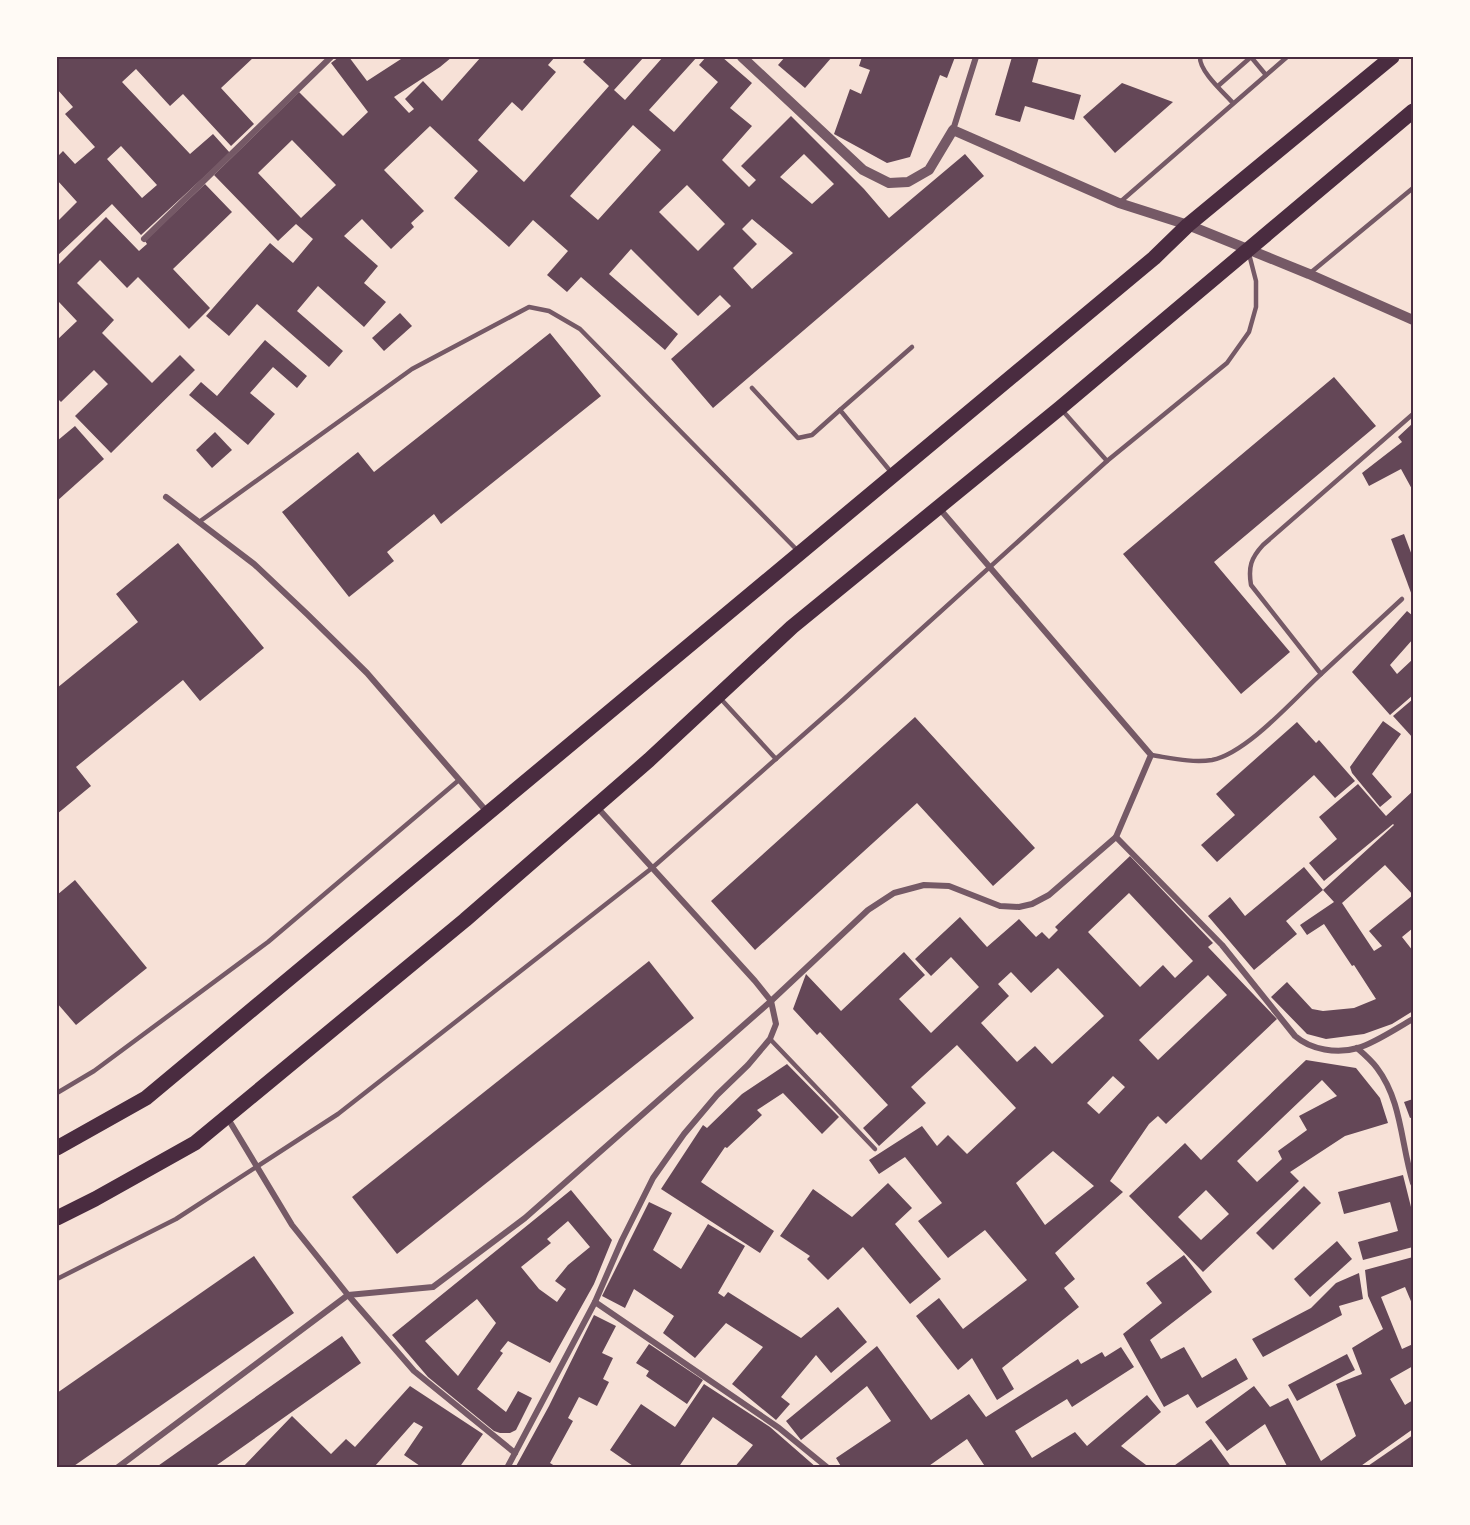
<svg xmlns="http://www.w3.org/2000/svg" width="1470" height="1525" viewBox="0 0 1470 1525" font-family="'Source Sans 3',sans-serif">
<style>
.building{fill:#644757;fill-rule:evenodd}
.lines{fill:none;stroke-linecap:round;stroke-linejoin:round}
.service{stroke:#755966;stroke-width:4.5}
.minor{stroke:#755966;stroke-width:6}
.tertiary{stroke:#755966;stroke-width:10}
.primary{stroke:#4a2c40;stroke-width:15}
.neatline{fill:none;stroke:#4a2c40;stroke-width:2}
</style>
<rect width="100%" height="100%" fill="#f7e1d7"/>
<g class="building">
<path d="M57,57h197l-33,31 33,36 -23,22 -48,-52 -13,12 -34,-37 -14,13 68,72 23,-20 17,19 -89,82 -29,-31 -55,52v-34l20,-20 -20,-22v-23l6,-6 12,13 20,-17 -30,-33 8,-7 -16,-18zM121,146l36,39 -15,13 -35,-39z"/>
<path d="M339,57h10l18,24 34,-22 -2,-2h53l-12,10 -46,30 15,16 5,-4 -9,-10 18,-18 19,20 39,-44h74l-7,8 8,7 -34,39 -10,-9 -34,38 46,42 85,-96 -26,-24 4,-5h57l-30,33 11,10 38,-43h34l-48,53 25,22 44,-50 -19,-17 7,-8h16l30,26 -22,25 22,18 -30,34 27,27 7,-7 -15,-14 50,-50 73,73 25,29 76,-64 19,22 -271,232 -42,-49 60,-53 -11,-11 -22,21 -67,-67 -22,25 69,60 -13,16 -84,-73 -14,15 -20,-17 21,-24 -35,-31 -24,27 -55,-49 24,-27 -48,-45 -46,44 40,41 -13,12 3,4 -23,22 -29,-30 -18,17 34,30 -14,17 22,19 -22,25 -46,-41 -21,25 46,40 -14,16 -72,-63 -28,32 -23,-20 64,-73 23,20 20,-24 -17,-15 -18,17 -64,-66 85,-83 44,44 25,-24 -37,-49zM633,125l28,25 -63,70 -28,-24zM292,140l44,45 -35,33 -43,-45zM804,154l30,30 -22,20 -32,-27zM687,185l38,39 -27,27 -39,-39zM752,219l41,34 -41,36 -19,-21 24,-24 -15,-15z"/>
<path d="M785,57h47l-27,31 -27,-23z"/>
<path d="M862,57h93l-8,21 -7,-3 -30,82 -23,6 -53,-29 16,-45 11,5 9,-24 -11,-4z"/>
<path d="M1012,57h27l-7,25 49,13 -7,25 -49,-14 -5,16 -25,-7z"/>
<path d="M1122,83l51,19 -58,51 -32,-36z"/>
<path d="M205,184l27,28 -59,57 37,39 -21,21 -51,-52 -11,11 -27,-28 -23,23 37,37 -12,13 50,50 28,-28 15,15 -84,83 -36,-37 33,-32 -14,-14 -33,32 -4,-4v-58l20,-19 -18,-19 -2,2v-38l49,-49 33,34 8,-7 -2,-3z"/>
<path d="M400,313l12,13 -28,25 -12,-13z"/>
<path d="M550,333l51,63 -160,128 -7,-10 -47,38 7,9 -45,36 -67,-85 76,-60 16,20z"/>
<path d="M265,340l42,36 -10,12 -24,-21 -23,26 25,21 -27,31 -59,-50 12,-13 16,14z"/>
<path d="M1334,377l42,49 -162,136 76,90 -49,42 -118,-140z"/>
<path d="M1413,423v68l-12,-22 -32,17 -7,-13 40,-31 -4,-5z"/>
<path d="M75,426l29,33 -47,42v-60z"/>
<path d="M215,432l17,18 -20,18 -16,-18z"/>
<path d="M1404,534l9,24v40l-22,-59z"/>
<path d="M178,543l86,105 -64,53 -17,-21 -107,87 15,19 -34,28v-126l81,-66 -22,-28z"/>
<path d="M1407,611l6,5v23l-23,26 7,9 16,-15v36l-23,20 -38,-43z"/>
<path d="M1413,699v39l-20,-22z"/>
<path d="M915,717l120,131 -42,38 -76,-83 -162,147 -44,-49z"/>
<path d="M1383,721l18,13 -29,40 20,23 -12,10 -28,-34 -2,-6z"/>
<path d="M1297,722l19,21 3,-3 36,41 -20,17 -21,-23 -97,87 -16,-17 34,-30 -19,-21z"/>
<path d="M1358,784l28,32 27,-25v137l-11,9 11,14v60l-21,13 -28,10 -38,5 -19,-5 -36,-37 16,-15 25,27 11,2 31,-3 22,-9 -22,-34 -2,1 -28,-42 -17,11 -7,-10 34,-23 -11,-12 71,-65 -1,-1 -69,57 -15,-18 28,-24 -18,-22zM1385,865l28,30 -44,36 13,15 -8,5 -32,-48z"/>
<path d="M1130,856l83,87 -5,4 69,72 -111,105 -8,-8 -9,8 -39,57 13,11 -68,61 20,26 -11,9 15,19 -77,61 12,21 -17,11 -25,-42 -14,12 -42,-54 23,-18 24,31 64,-49 -42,-50 -37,28 -30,-37 24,-18 -37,-46 -26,17 -10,-14 53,-34 15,20 11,-11 19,19 49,-46 -59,-63 -46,42 15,16 -47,43 -16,-18 25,-23 -68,-73 -3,3 -24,-26 13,-35 35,37 63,-59 21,23 -26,24 32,34 48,-46 -28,-30 -20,19 -16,-17 45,-42 27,30 32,-28 17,18 6,-5 7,7 9,-9 -3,-3zM1129,893l64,68 -18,17 -12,-13 -23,22 -52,-55zM1058,968l46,48 -52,48 -17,-18 -18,16 -36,-39 28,-27 -11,-12 13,-12 20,21zM1208,975l19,20 -69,65 -19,-20zM1113,1076l12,11 -26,27 -12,-11zM1053,1151l41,35 -49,39 -29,-42z"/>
<path d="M1304,867l19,23 -37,31 11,13 -43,36 -46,-54 22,-19 15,19z"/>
<path d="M75,880l72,88 -71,57 -19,-22v-108z"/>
<path d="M649,961l45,57 -297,236 -45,-57z"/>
<path d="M1306,1060l50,8 24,30 8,25 -43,13 -55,36 9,9 -96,91 -74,-76 56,-53 16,17zM1322,1080l15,16 -38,20 8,14 -29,21 4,8 -25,23 -20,-21zM1206,1190l23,24 -28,26 -23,-23z"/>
<path d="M787,1064l52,53 -17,17 -39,-41 -26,17 5,5 -35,33 -2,-1 -24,35 73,49 -14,22 -99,-64 42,-64 4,3 35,-34z"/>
<path d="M1413,1099v18l-3,1 -6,-16z"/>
<path d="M1403,1175l10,40v32l-50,13 -5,-18 40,-11 -8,-29 -46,12 -6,-22z"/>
<path d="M888,1183l24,25 -17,16 46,55 -31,25 -47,-57 -35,33 -21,-21 3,-3 -30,-20 33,-47 39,28z"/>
<path d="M1304,1186l17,17 -48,47 -17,-17z"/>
<path d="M571,1190l41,50 -18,44 -44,79 -42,-22 -8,10 3,2 -26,36 29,23 12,-21 14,7 -16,32 -6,3h-10l-6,-2 -66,-54 -36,-42zM568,1221l22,26 -22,18 -13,16 11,8 -9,13 -18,-13 -18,-22 30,-24 -4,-4zM477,1299l19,24 -38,53 -33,-35z"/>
<path d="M649,1202l23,11 -19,37 28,19 27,-45 37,22 -27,47 6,4 4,-5 73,46 37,-31 29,35 -36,31 -15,-18 -35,42 9,7 -14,16 -44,-36 31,-37 -37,-24 -31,35 -32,-25 11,-17 -40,-27 -9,19 -23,-12z"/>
<path d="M1337,1241l15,18 -42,38 -16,-18z"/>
<path d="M1184,1255l28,37 -62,48 11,19 23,-12 18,31 34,-20 12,21 -51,29 -9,-14 -24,13 -41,-73 39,-31 -16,-20z"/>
<path d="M254,1256l40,57 -223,155h-14v-75z"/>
<path d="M1413,1257v49l-8,-19 -24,10 21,52 11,-5v22l-23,13 15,26 8,-5v29l-55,39h-70l-23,-44 -38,27 -22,-29 49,-36 16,21 18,-9 33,63 35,-25 -20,-52 26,-10 -10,-26 31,-19 -15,-33 -3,-26z"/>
<path d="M1359,1273l4,26 -24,7 3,9 -79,42 -11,-18 59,-31 25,-25z"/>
<path d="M594,1315l22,11 -14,27 11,5 -10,21 6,3 -12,24 -18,-9 -11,21 5,3 -23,42 8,5h-43l34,-62z"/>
<path d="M342,1336l19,27 -144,102 2,3h-64z"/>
<path d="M649,1344l54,36 -16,24 -41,-28 3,-5 -13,-8z"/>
<path d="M877,1346l54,74 38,-26 17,23 92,-58 3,5 21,-12 3,5 16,-10 13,20 -62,40 -5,-8 -52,32 17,27 43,-26 12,14 60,-51 14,17 -40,34 29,22h-164l-19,-29 -41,29h-84l-6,-10 55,-37 -24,-35 -66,54 -15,-19z"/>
<path d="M1347,1354l8,16 -58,31 -9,-16z"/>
<path d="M704,1384l66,43 47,41h-83l19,-23 -40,-28 -35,51h-42l-26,-18 31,-46 34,23z"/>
<path d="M410,1386l73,48 -24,34h-36l-19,-13 19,-28 -9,-5 -39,44 1,2h-134l50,-52 39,38 15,-15 9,8z"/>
<path d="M1413,1435v31l-4,2h-44z"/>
<path d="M1211,1439l21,29h-61z"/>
</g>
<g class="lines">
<g class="service">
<path d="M1200,57c-1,14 24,36 33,46"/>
<path d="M1251,57l15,18"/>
<path d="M1218,86l33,-29"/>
<path d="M1119,203l168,-146"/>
<path d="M1309,274l104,-86"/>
<path d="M752,388l46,50 14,-3 28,-25"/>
<path d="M1062,410l45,51"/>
<path d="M891,472l-51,-62 72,-63"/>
<path d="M199,522l213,-153 117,-62 20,4 31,18 218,222"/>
<path d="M1321,674l81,-75"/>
<path d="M720,698l56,61"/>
<path d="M1151,755c20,3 41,8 61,5 35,-7 82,-61 109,-86l-70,-89c-3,-18 0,-27 12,-40l150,-131"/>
<path d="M770,1039l105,110"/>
<path d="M57,1093l37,-22 174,-129 191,-162"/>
<path d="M57,1279l119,-60 162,-105 314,-246 192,-169 263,-238 120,-98 22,-31 7,-25v-26l-7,-27"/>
</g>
<g class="minor">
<path d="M953,130l23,-73"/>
<path d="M144,239l187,-182"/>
<path d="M166,497l88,67 53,50 60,59 121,140"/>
<path d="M1116,837l106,108 73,91c16,14 42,18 63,12 17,-5 39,-20 55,-29"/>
<path d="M1357,1048c7,6 15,13 20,20 25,33 24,77 36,115"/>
<path d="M227,1117l65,108 56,70 66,76 101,82"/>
<path d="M595,1302l184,126 49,40"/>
<path d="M117,1468l231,-173 85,-8 92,-69 246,-217 97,-91 26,-17 30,-8 25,1 51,20 19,1 13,-3 17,-9 67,-58 35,-82 -212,-247"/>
<path d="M507,1468l88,-166 27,-62 31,-62 31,-44 33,-39 31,-30 22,-26 6,-15 -5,-23 -16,-20 -159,-175"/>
</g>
<path class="tertiary" d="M742,57l121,113 26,13 19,-1 21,-12 24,-40 166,73 69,22 121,49 104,46"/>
<g class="primary">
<path d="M57,1148l89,-50 1008,-840 34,-33 204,-168"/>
<path d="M57,1218l38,-19 100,-56 270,-223 184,-160 143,-133 268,-219 353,-297"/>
</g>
</g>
<rect width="1470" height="1525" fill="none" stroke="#fffaf5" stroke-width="117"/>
<rect x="58" y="58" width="1354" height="1408" class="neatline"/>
</svg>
